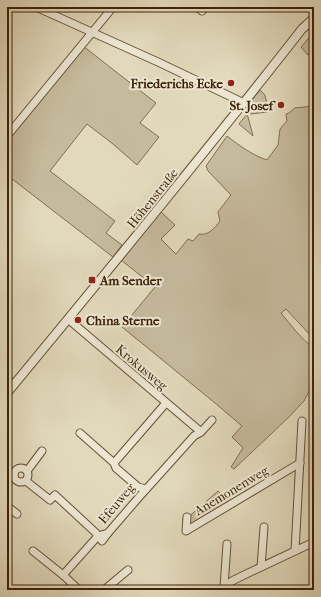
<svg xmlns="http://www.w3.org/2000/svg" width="321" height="597" viewBox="0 0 321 597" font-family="'IM FELL French Canon',serif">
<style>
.green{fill:#c6ba9d;stroke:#826e52}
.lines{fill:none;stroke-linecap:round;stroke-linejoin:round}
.minor-casing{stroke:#675034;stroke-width:9}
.tertiary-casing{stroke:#675034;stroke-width:10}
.minor{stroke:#ece6d3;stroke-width:7}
.tertiary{stroke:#ece6d3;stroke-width:8}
.poi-dot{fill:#8f2418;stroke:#ece6d3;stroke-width:1.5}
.labels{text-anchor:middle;stroke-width:4;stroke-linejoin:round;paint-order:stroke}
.poi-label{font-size:13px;font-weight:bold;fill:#3e2206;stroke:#ece6d3;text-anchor:end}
.street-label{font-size:13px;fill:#3e2206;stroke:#ece6d3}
</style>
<rect width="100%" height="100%" fill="#e2d9bc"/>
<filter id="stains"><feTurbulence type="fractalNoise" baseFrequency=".005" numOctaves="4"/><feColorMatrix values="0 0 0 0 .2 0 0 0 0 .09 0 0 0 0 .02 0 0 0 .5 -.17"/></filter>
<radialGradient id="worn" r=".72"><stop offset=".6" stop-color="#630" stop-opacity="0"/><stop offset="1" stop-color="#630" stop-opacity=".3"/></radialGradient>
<g class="green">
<path d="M314,32v15l-6,8 -7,-8z"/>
<path d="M83,46l73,57 -16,20 19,14 -22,28 -24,-21 -26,-20 -37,47 65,50 -9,12 16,12 -9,12 -106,-82v-33z"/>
<path d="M260,90l5,5 3,15 -1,2 -16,2 -5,-7z"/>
<path d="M314,106v232l-2,-1 -26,-28 -5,4c10,12 20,26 33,35v34l-10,19 -15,16 -55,52 -3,-2 12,-19 -11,-11 10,-11 -27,-23 -93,-76 33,-40 -34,-27 39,-49 15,14 -14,14 15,15 12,-15 5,2 6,-7c9,2 16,-6 21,-13l-2,-9 13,-17 -23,-24 -2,-5 21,-30c13,10 25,19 40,24l11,-15 2,-16 7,-8 -1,-7 3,-1 6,-5z"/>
<path d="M247,114l1,3 5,19 -14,-12z"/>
<path d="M218,491l11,12 -42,26 -2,-9z"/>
</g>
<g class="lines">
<g class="minor-casing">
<g id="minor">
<path d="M36,7l122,55 86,41"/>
<path d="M197,7l5,4 3,-4"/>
<path d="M7,136l106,-129"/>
<path d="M68,319l133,113"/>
<path d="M80,433l34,30"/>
<circle cx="21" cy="475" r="7"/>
<path d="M7,470l7,4"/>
<path d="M27,471l15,-20"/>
<path d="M26,481l24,19 5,-5 41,38 6,8 6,-8"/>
<path d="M146,489l-8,-2 -22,-19 -2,-5 52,-60"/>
<path d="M7,506l10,8"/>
<path d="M187,517l-1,14 114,-68"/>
<path d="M33,551l30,24 16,15"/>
<path d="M295,551l7,-130"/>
<path d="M261,567l3,-40"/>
<path d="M63,575l35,-39 10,-3 32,-37 54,-60 7,-4 11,-12"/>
<path d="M224,587l3,-43"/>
<path d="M104,590l24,-20"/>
<path d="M221,590l11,-9 10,-5 72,-34"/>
</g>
</g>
<g class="tertiary-casing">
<path id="tertiary" d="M7,393c100,-121 199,-241 295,-364l12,-11"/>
</g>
<use href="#minor" class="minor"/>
<use href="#tertiary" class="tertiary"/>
</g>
<g class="poi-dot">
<circle cx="231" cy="83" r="4"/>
<circle cx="281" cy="105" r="4"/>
<rect x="88" y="276" width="8" height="8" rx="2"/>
<circle cx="78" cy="320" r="4"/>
</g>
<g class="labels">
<g class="poi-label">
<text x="223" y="88">Friederichs Ecke</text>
<text x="273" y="110">St. Josef</text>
<text x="100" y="285" text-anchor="start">Am Sender</text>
<text x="86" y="325" text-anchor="start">China Sterne</text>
</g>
<g class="street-label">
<text transform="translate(152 198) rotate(-51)" y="5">Höhenstraße</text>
<text transform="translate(142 367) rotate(40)" y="5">Krokusweg</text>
<text transform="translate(231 490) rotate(-31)" y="5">Anemonenweg</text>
<text transform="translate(116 503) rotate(-50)" y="5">Efeuweg</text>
</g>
</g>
<rect width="321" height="597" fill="none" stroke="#e2d9bc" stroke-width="24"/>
<rect x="8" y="8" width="305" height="581" fill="none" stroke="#3e2206" stroke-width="2"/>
<rect x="12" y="12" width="297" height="573" fill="none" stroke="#3e2206"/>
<rect width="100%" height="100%" filter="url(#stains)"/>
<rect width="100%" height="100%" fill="url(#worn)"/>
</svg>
